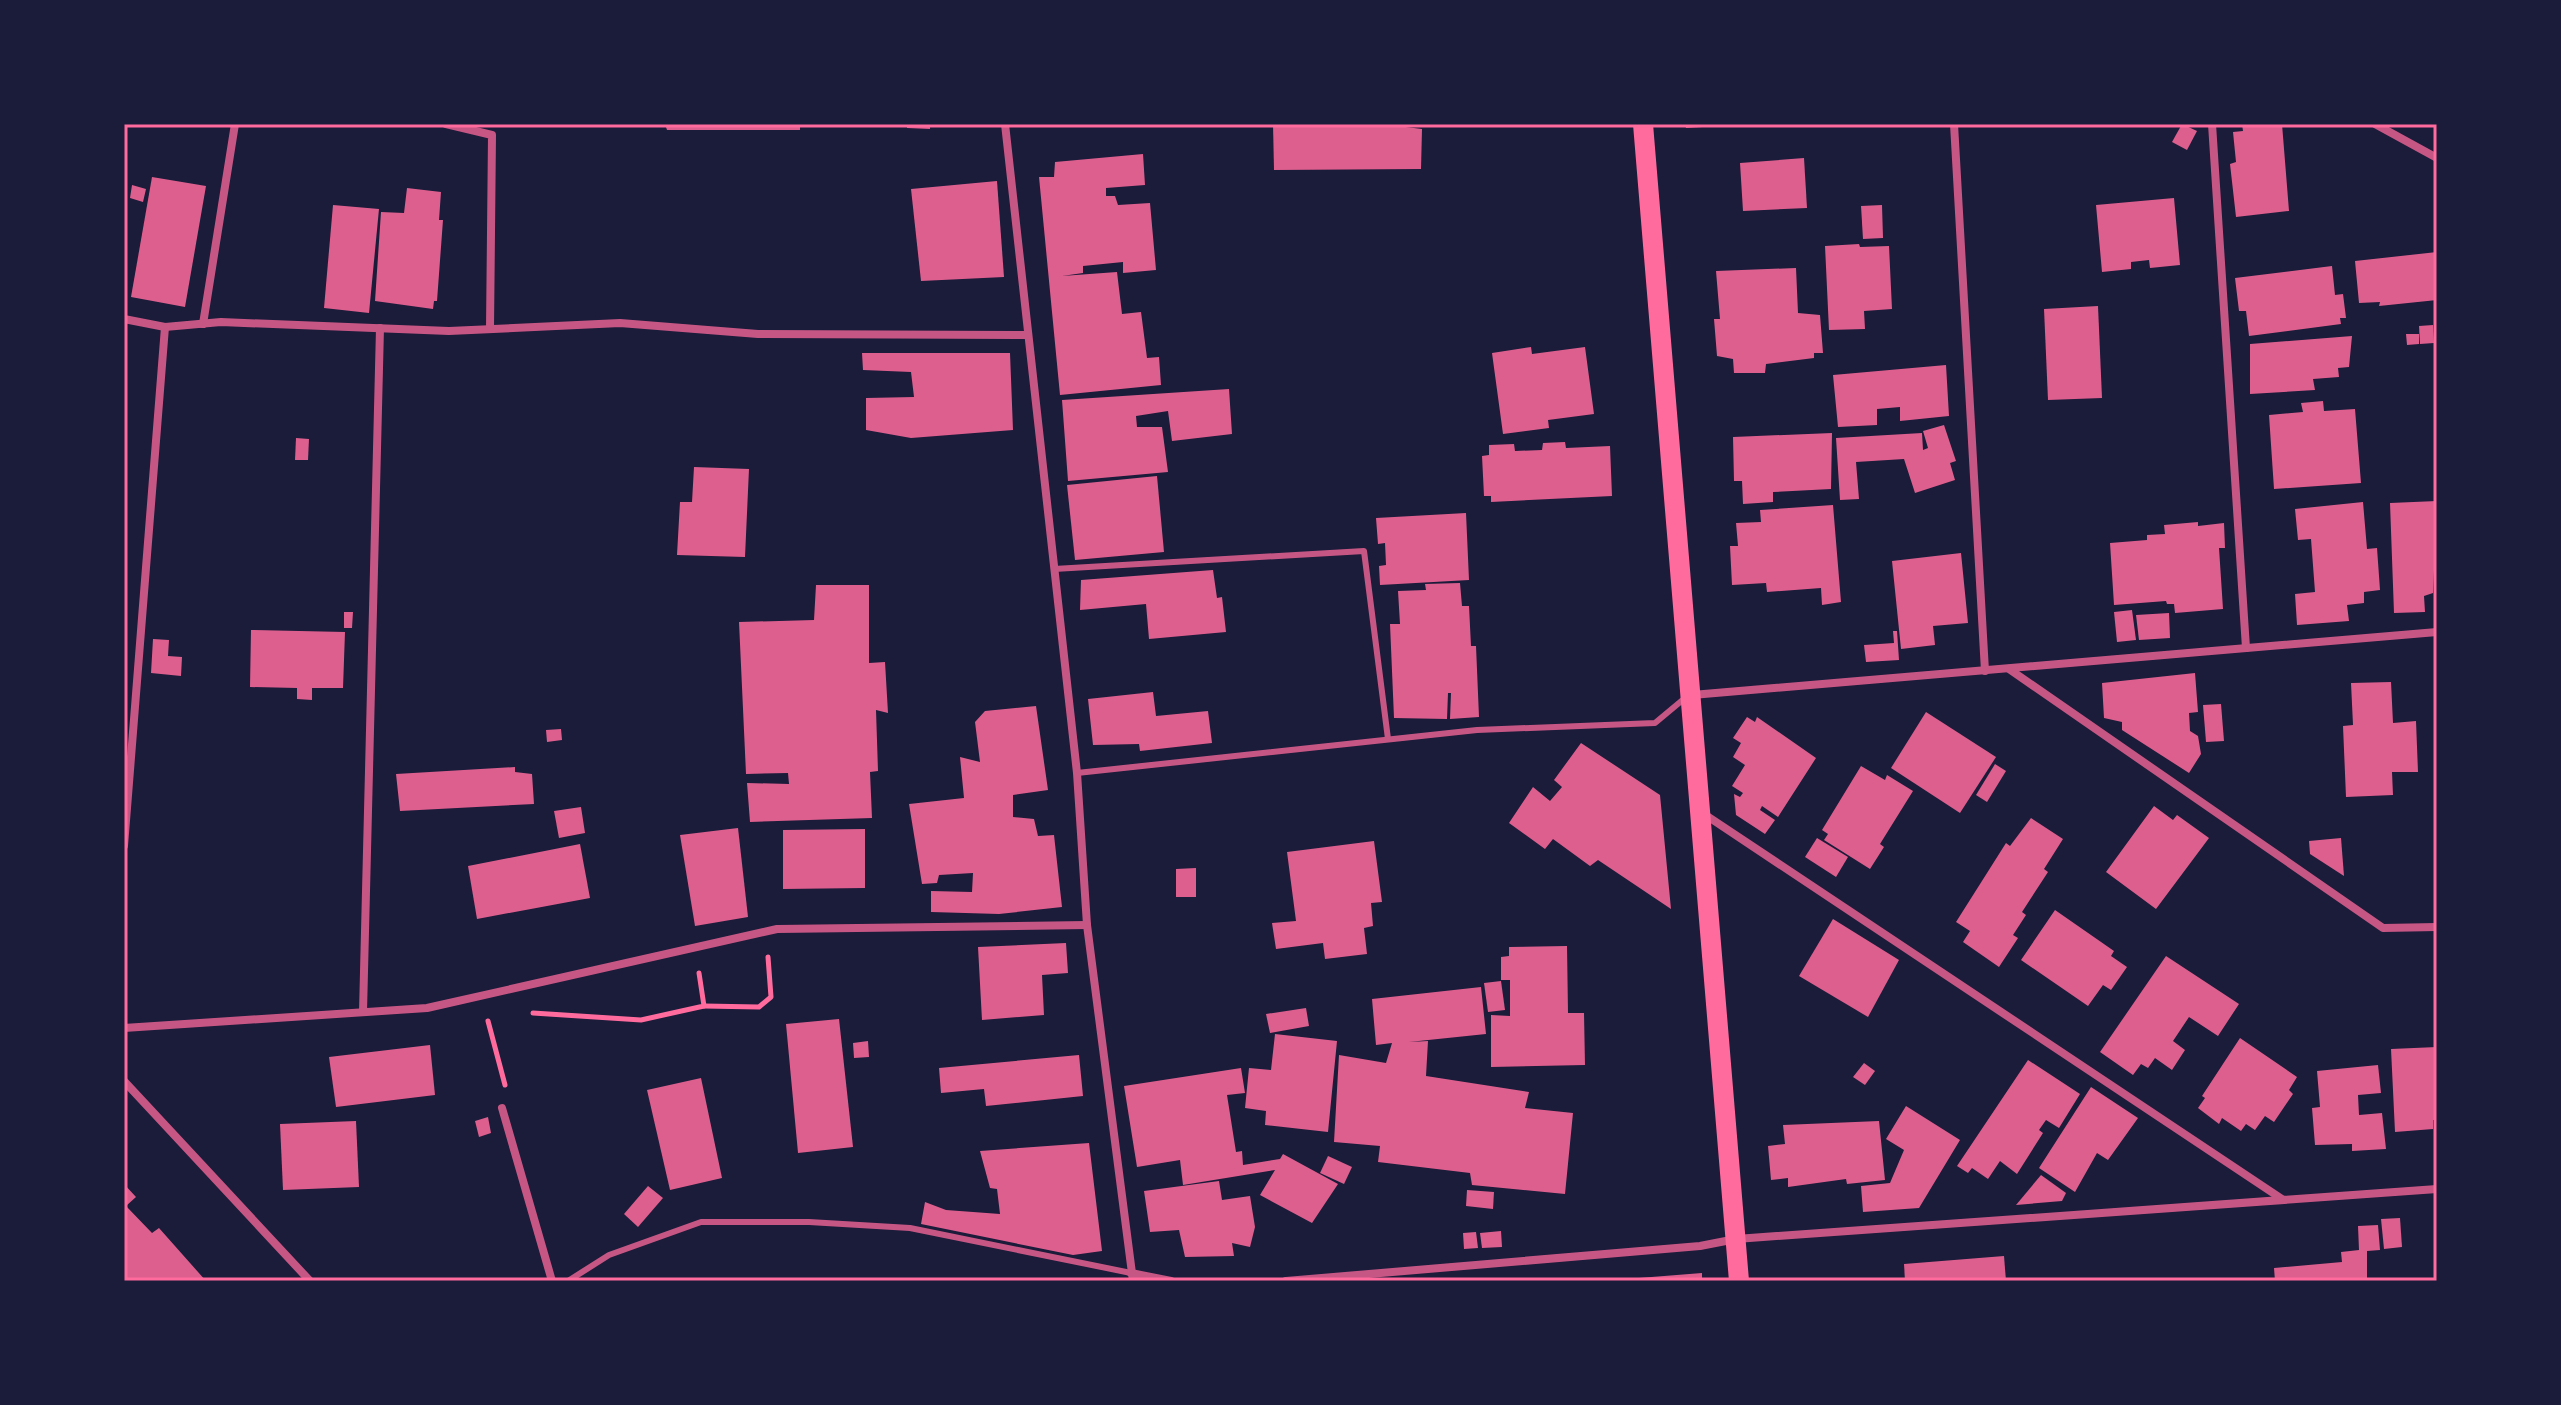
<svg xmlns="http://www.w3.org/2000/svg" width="2561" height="1405" viewBox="0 0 2561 1405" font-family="'Open Sans',sans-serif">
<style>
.building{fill:#dd5f8e}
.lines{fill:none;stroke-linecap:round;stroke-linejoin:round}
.path{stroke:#ff6b9d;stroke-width:5}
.service{stroke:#c65784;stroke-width:6}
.minor{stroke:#c65784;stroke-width:8}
.primary{stroke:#ff6b9d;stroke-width:20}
.neatline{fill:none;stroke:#ff6b9d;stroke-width:3}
</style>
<rect width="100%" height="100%" fill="#1b1b3a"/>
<g class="building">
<path d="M665,124h135v6h-133z"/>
<path d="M907,124h23v5l-23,-1z"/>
<path d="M1273,124h108l41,5 -1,40 -147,1z"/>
<path d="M1685,124h34v2l-33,2z"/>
<path d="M2182,124l15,7 -10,19 -15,-8z"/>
<path d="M2242,124h40l7,87 -53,6 -6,-53 6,-2 -3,-30 10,-1z"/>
<path d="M1143,154l2,31 -39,3v8h9l3,9 32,-2 6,67 -33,3v-11l-40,4v7l-21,3 55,-4 5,42 19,-2 6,46 12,-1 2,28 -101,10 -21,-218h15l1,-15z"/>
<path d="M1804,158l3,50 -64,3 -3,-48z"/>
<path d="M152,177l54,9 -21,121 -54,-10z"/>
<path d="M997,181l7,96 -83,4 -10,-92z"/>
<path d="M132,185l14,4 -3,13 -13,-4z"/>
<path d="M407,188l34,4 -2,28h4l-6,81h-3l-1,8 -58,-8 6,-89 23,1z"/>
<path d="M2174,198l6,67 -30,3 -1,-8 -18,2v7l-29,3 -6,-67z"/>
<path d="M333,205l46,4 -10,104 -45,-5z"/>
<path d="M1882,205l1,33 -20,1 -2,-33z"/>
<path d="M1859,244l1,3 29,-1 3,63 -28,2 1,18 -36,1 -4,-84z"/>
<path d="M2437,252v48l-58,6 1,-4 -21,1 -4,-42z"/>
<path d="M2332,266l3,29 8,-1 3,24h-6l1,6 -92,12 -3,-25h-7l-4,-33z"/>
<path d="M1796,268l2,45 22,2 3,38h-9v5l-48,6 -1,9h-31l-1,-14 -16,-3 -3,-37h6l-4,-48z"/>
<path d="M2098,306l4,92 -54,2 -4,-91z"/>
<path d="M2433,325l1,18 -14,1 -1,-18z"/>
<path d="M2406,334h13v10l-12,1z"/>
<path d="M2352,336l-3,31 -11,1 1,9 -26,2 2,11 -65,4v-50z"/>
<path d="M1531,347l1,7 53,-7 9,67 -46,6 1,8 -46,6 -11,-81z"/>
<path d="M862,353h148l3,77 -102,8 -45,-8v-32l48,-1 -3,-25 -48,-2z"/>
<path d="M1946,365l3,51 -49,5v-14l-23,2v16l-39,2 -5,-52z"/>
<path d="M1229,389l3,45 -60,7 -4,-30 -32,5 1,11h25l6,45 -100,9 -6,-81z"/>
<path d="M2323,401l1,10 31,-2 6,74 -87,6 -5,-74 34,-3 -2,-9z"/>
<path d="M1944,425l12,36 -6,2 5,17 -40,13 -11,-34 -48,3 3,37 -19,1 -4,-62 86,-5 1,17 5,-2 -5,-17z"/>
<path d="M1832,433l-1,56 -58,3v10l-30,2 -1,-23h-8l-1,-44z"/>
<path d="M296,438l13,1 -1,21h-13z"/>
<path d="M1565,442l1,6 44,-2 2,50 -121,6v-6h-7l-2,-40 7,-1v-10l25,-1 1,7 27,-1 1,-7z"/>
<path d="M694,467l55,2 -4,88 -68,-2 3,-53h12z"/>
<path d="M1157,476l7,76 -89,8 -8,-75z"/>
<path d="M2437,501l-4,92 -9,3 1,16 -31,1 -4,-110z"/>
<path d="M2363,502l4,47 10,-1 3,42 -16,2v11l-17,2 2,16 -52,4 -2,-31 20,-2 -4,-53 -13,1 -3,-31z"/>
<path d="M1833,505l8,97 -19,3 -1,-17 -54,4 -1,-9 -34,2 -2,-39h8l-2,-23 25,-1 -1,-12z"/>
<path d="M1466,513l3,67 -89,5 -1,-19 7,-1 -1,-22 -7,1 -2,-26z"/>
<path d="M2198,522v4l26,-3 1,25h-6l4,61 -48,4 -1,-9h-7l-1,-3 -52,4 -4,-62 37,-3v-5l18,-1 -1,-9z"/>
<path d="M1961,553l7,70 -35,3 2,19 -34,4 -9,-88z"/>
<path d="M1213,570l4,28 5,-1 4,35 -77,7 -3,-35 -66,6 1,-30z"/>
<path d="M1460,583l2,23h7l2,40h5l3,71 -29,2 1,-26h-3l-1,26 -53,-1 -4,-94h10l-2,-33 28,-1 -1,-6z"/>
<path d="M816,585h53v78l16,-1 3,51 -12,-3 2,61 -8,1 2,46 -122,4 -3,-39 42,1 -1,-11 -42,1 -7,-152 75,-2z"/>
<path d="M2132,610l4,30 -19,2 -3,-30z"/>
<path d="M344,612h9l-1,16h-8z"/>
<path d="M2169,613l1,25 -31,2 -3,-25z"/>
<path d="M251,630l94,2 -2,56h-31v12l-15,-1v-11l-47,-1z"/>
<path d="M1893,631h4l2,29 -33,2 -2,-17 30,-2z"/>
<path d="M153,639l16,1 -1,16 14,1 -1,19 -30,-3z"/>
<path d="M2195,673l3,39 -9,1 1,18 8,5 3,18 -12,19 -67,-43v-8l-18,-4 -2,-35z"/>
<path d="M2391,682l2,41 23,-2 2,51h-26l1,23 -47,2 -3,-71 10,-1 -2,-42z"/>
<path d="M1153,692l3,24 52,-5 4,32 -72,8 -1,-7 -46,1 -5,-46z"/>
<path d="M2221,704l3,37 -18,1 -3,-37z"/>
<path d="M1036,706l12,84 -35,5v22l21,2 4,17 16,-1 8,72 -63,7 -68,-2v-21l41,1 1,-19 -34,2 -2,8 -15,1 -13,-80 55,-6 -4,-41 20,5 -5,-40 10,-11z"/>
<path d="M1926,712l70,45 -36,56 -69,-45z"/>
<path d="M1747,717l8,5 2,-5 59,41 -38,59 -16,-11 -2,4 15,10 -10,14 -29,-19 -2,-21 6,3 3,-4 -11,-7 13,-21 -12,-8 8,-14 -8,-5z"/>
<path d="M561,729l1,11 -15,2 -1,-12z"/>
<path d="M1581,743l79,52 11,114 -73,-49 -8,6 -37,-27 -8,10 -36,-26 24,-36 17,14 12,-14 -8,-7z"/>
<path d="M1995,764l11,7 -19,31 -11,-7z"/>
<path d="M1861,766l24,14 2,-5 26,16 -33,53 4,3 -14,22 -46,-29 4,-6 -6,-4z"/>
<path d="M515,767v5l17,2 2,30 -134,7 -4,-37z"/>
<path d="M2154,806l19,14 4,-5 32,23 -53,71 -50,-37z"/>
<path d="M581,807l4,26 -26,5 -5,-27z"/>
<path d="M2031,818l32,21 -19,30 4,3 -26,40 4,3 -13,20 5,3 -19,29 -36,-25 7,-11 -14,-9 50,-79 4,3z"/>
<path d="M738,828l10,89 -53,9 -15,-91z"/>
<path d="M865,829v59l-82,1v-59z"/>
<path d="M1817,838l31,19 -12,20 -31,-20z"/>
<path d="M2341,838l3,38 -34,-22 -1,-13z"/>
<path d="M1374,841l8,61 -11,1 2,23 -9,2 3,26 -42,5 -2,-16 -47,6 -4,-26 24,-2 -9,-69z"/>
<path d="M580,844l10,54 -113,21 -9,-53z"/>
<path d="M1196,868v29h-20v-28z"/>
<path d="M2055,910l59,41 -3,5 16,11 -16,23 -8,-5 -15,21 -67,-46z"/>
<path d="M1833,919l66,41 -31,57 -69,-41z"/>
<path d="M1066,943l2,30 -26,2 2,40 -62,5 -4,-73z"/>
<path d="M1567,946l1,67h16l1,52 -94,2v-52l19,1v-36h-9v-23l8,-1v-9z"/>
<path d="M2166,956l73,48 -21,32 -29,-19 -16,24 12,9 -13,20 -17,-12 -7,10 -7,-4 -8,11 -33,-23z"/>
<path d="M1501,981l4,29 -17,2 -4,-29z"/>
<path d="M1481,987l5,47 -77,8 19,-1 -2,35 103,16 -4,16 48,5 -8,81 -93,-9 -2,-12 -92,-11 2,-16 -46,-4 5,-87 47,8 6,-20 -16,2 -4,-46z"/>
<path d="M1306,1008l3,18 -39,7 -4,-19z"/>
<path d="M839,1019l14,128 -55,6 -12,-129z"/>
<path d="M1275,1034l62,7 -9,91 -63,-7 1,-14 -21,-3 4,-40 22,2z"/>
<path d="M2240,1038l57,39 -8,13 4,4 -19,28 -9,-6 -10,14 -9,-6 -5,7 -19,-13 -3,6 -21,-16 7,-10 -3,-2z"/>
<path d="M868,1041l1,16 -15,1 -1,-15z"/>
<path d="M430,1045l5,50 -99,12 -7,-50z"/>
<path d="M2437,1047v73h-4v9l-38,3 -4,-83z"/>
<path d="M1079,1055l4,41 -97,10 -2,-17 -43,4 -2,-25z"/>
<path d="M2028,1060l52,34 -21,34 -13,-8 -7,10 4,3 -26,41 -17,-13 -12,18 -16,-11 -4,5 -11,-7z"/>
<path d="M1864,1063l11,8 -10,14 -12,-8z"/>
<path d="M2378,1065l3,28 -23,2 1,20 23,-2 4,36 -34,2v-7l-37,1 -3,-37 8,-1 -3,-36z"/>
<path d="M1241,1068l4,25 -18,2 9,57 6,-1 1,14 37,-6 3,-5 55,30 -26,39 -52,-28 15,-25 -92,15 -3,-25 -43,7 -13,-81z"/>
<path d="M701,1078l21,100 -52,12 -23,-100z"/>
<path d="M2091,1087l47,31 -30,42 -11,-7 -22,39 -36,-24z"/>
<path d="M1906,1106l54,34 -41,68 -56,4 -2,-26 29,-3 14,-33 -18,-11z"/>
<path d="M488,1117l3,16 -12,4 -4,-16z"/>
<path d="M356,1121l3,66 -76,3 -3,-66z"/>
<path d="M1879,1121l6,59 -38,4 -1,-5 -58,8v-9l-17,2 -3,-34 17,-2 -2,-19z"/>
<path d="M1089,1143l13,108 -29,4 -152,-31 4,-22 21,8 54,4 -3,-25 -7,-1 -10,-37z"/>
<path d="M1328,1156l24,11 -8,17 -24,-11z"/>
<path d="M2041,1175l25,18 -4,8 -46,4z"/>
<path d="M1219,1181l3,19 28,-4 5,31 -5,20 -18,-4 2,13 -49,1 -6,-27 -29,2 -6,-41z"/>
<path d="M124,1184l12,13 -10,9 26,27 7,-5 47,53h-82z"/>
<path d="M648,1186l15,12 -25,29 -14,-13z"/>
<path d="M1467,1190l27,2 -1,17 -27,-3z"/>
<path d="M2400,1218l2,29 -18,2 -3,-30z"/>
<path d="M2378,1225l2,25 -13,1v30h-92l-1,-13 68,-6 -1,-10 18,-2 -1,-24z"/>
<path d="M1501,1231l1,16 -20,1 -2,-15z"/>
<path d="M1476,1232l2,16 -14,1 -1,-16z"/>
<path d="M2004,1256l2,25h-101l-1,-17z"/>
<path d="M1702,1273v8h-75l-1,-2z"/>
</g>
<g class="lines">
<g class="path">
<path d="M704,1006l55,1 12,-10 -3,-40"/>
<path d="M533,1013l108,7 63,-14 -5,-33"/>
<path d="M488,1021l17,64"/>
</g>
<g class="service">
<path d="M1054,569l310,-18 24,188"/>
<path d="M1077,773l400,-43 178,-7 30,-25"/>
<path d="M568,1281l41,-26 92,-33h108l101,6 221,45"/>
</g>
<g class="minor">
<path d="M446,124l46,11 -2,194"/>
<path d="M1005,124l72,649 10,152 46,356"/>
<path d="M1954,124l31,547"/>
<path d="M2212,124l34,524"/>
<path d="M2375,124l62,34"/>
<path d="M124,319l41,8 56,-5 228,9 171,-8 138,11 269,1"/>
<path d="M203,324l32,-200"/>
<path d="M2009,669l374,259 54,-1"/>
<path d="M1692,695l745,-63"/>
<path d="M1704,814l578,385"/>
<path d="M124,846l41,-519"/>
<path d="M363,1012l17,-684"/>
<path d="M124,1028l303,-20 350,-79 310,-4"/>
<path d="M124,1081l186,200"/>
<path d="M502,1108l50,173"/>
<path d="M1131,1273l40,8"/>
<path d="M1286,1281l414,-35 36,-7 701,-50"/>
</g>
<path class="primary" d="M1643,124l96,1157"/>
</g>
<rect width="2561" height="1405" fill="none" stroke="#1b1b3a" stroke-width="252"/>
<rect x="126" y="126" width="2309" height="1153" class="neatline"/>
</svg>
